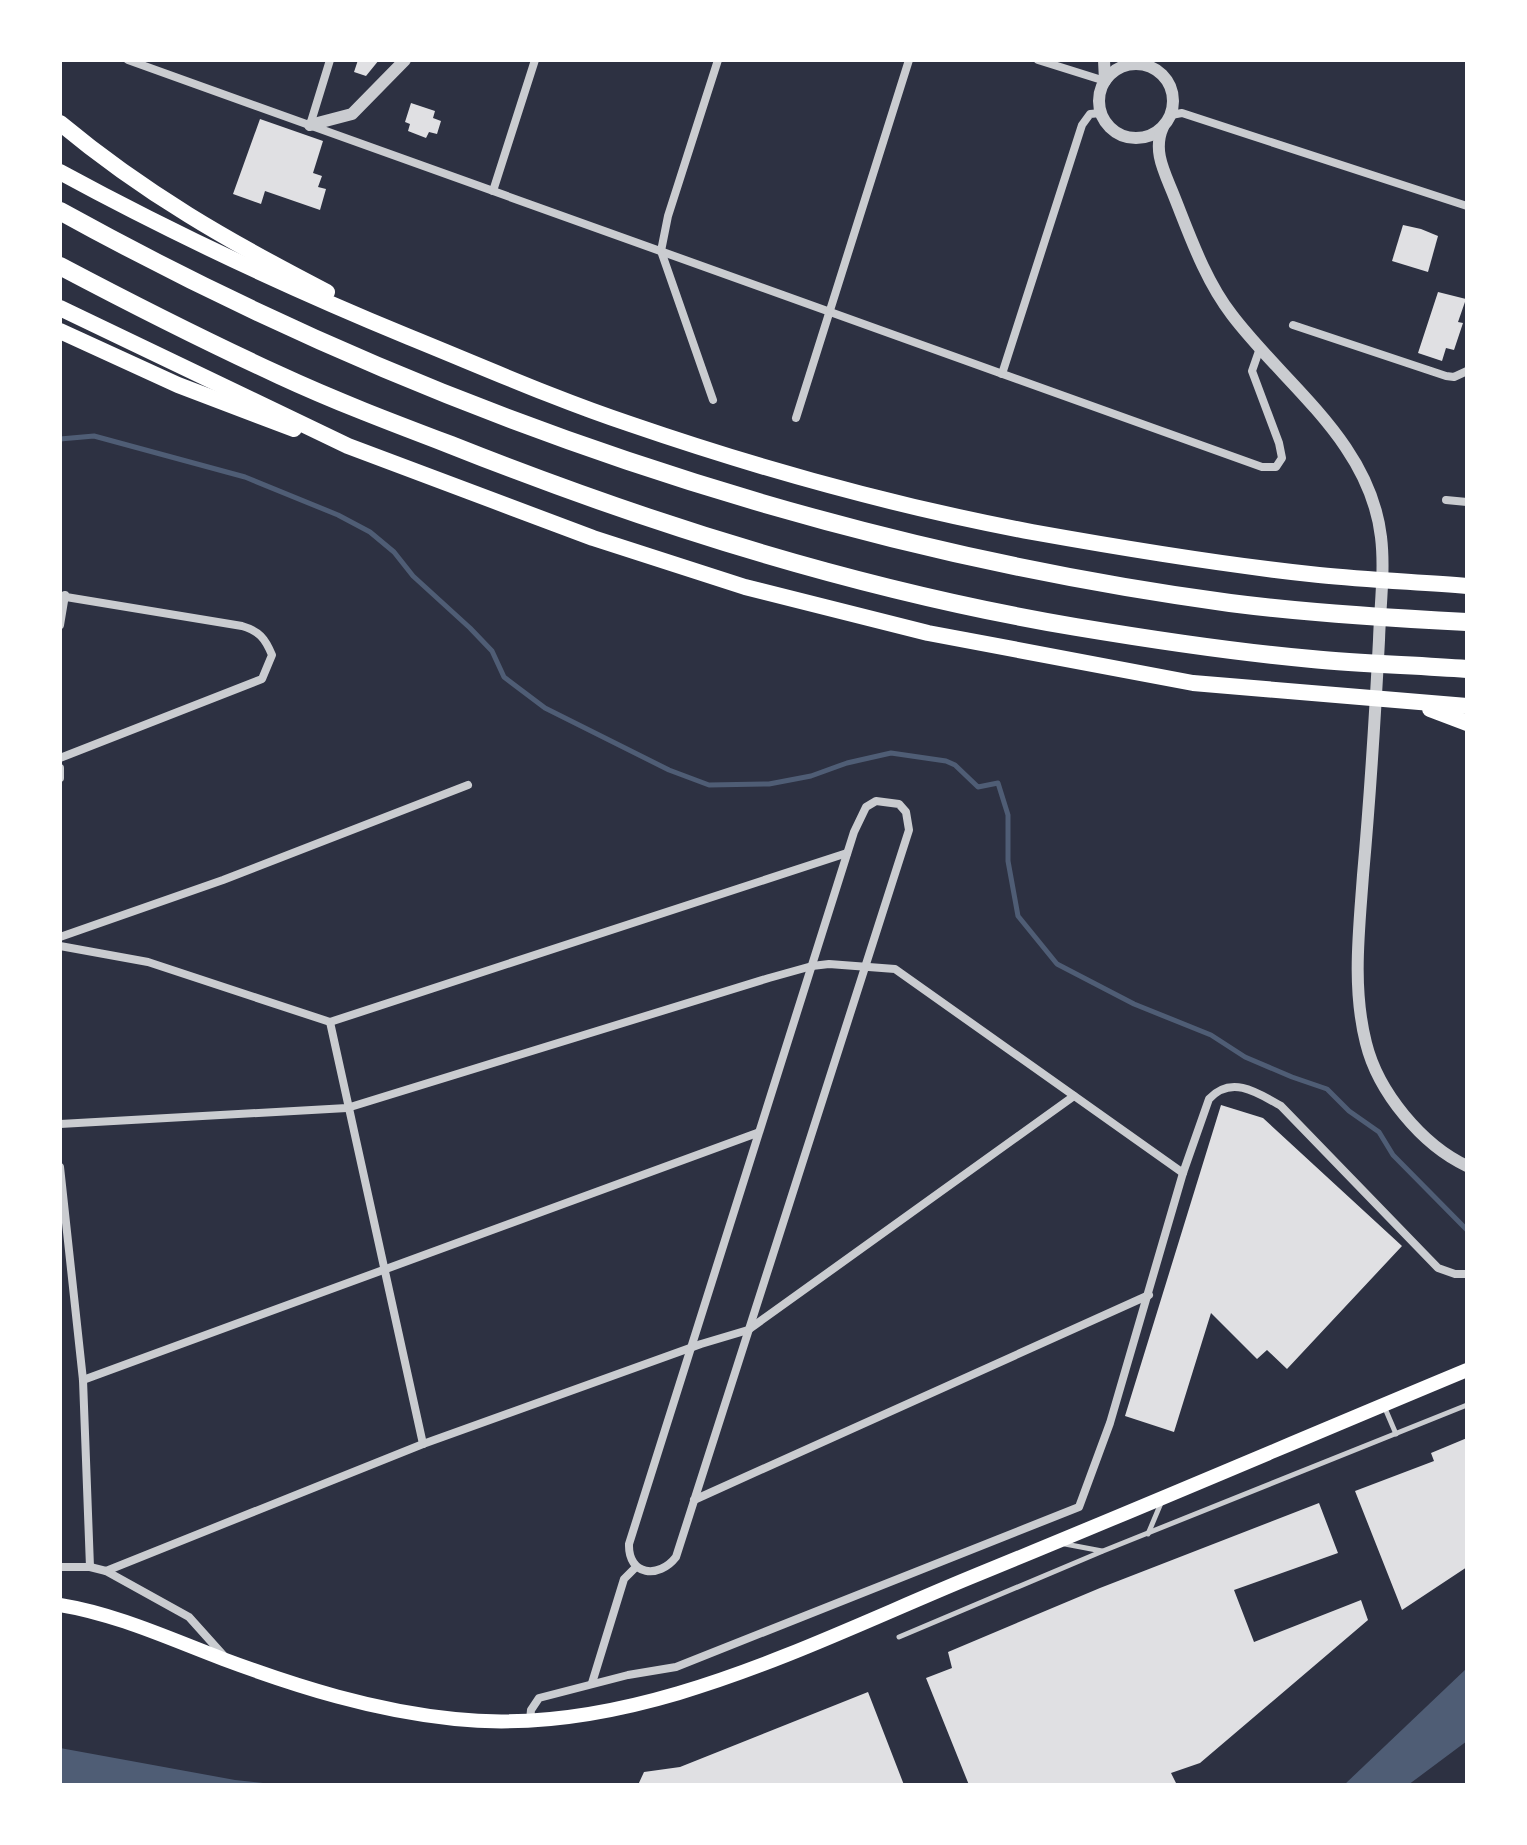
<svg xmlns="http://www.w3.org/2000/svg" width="1527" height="1845" viewBox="0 0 1527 1845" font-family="Inter,sans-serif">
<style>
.water{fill:#4f5d75}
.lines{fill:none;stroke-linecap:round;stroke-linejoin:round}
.stream{stroke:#4f5d75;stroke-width:5}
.building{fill:#e0e0e3}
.service{stroke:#caccd0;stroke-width:5}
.minor{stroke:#caccd0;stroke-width:8}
.tertiary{stroke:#caccd0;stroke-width:12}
.secondary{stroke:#fff;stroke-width:14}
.trunk{stroke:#fff;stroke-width:16}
.motorway{stroke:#fff;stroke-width:18}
</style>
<rect width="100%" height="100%" fill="#2d3142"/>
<g class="water">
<path d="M1467,1668v73l-59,44h-64z"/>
<path d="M60,1748l175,32 46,5h-221z"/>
</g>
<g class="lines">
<path class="stream" d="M60,439l34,-3 151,41 93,38 32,17 24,20 19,24 57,52 22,23 12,26 41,31 124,62 40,15 60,-1 42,-8 36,-13 44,-10 55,8 9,4 23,22 20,-4 10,32v46l10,55 39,48 77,40 77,31 34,22 47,20 35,12 22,22 30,21 14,23 74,75"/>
</g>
<g class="building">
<path d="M358,60h21l-13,16 -12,-4z"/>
<path d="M411,103l24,8 -2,7 8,3 -4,13 -8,-2 -3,6 -18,-7 2,-7 -5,-2z"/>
<path d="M260,119l63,22 -10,32 9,3 -4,11 8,2 -6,21 -55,-19 -4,13 -28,-10z"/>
<path d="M1403,225l18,4 17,7 -10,36 -36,-11z"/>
<path d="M1438,292l28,7 -8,23 5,1 -9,27 -8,-2 -4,13 -24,-8z"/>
<path d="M1221,1105l42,13 139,128 -115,123 -20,-19 -10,9 -46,-46 -37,119 -49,-16z"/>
<path d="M1467,1438v129l-65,43 -47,-119 79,-30 -3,-8z"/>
<path d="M1319,1503l19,50 -104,37 20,52 107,-42 7,20 -168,143 -29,10 6,12h-208l-43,-107 26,-10 -4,-16 152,-64z"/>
<path d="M868,1692l36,93h-266l6,-13 36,-5z"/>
</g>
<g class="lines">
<g class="service">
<path d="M1384,1406l12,28"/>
<path d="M1148,1534l13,-31"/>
<path d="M1065,1544l37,7"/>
<path d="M899,1637l204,-86 364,-146"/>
</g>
<g class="minor">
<path d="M128,60l1134,407h14l6,-9 -3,-15 -27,-72 8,-23"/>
<path d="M1038,60l67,21"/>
<path d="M1171,115l11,-2 285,93"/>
<path d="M310,125l20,-65"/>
<path d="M493,191l42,-131"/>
<path d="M1293,325l153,51 8,1 13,-6"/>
<path d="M1002,374l80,-249 8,-11 11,-1"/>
<path d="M713,400l-52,-149 7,-35 50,-156"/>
<path d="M796,418l113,-358"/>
<path d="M1446,500l21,2"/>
<path d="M60,596l182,30c17,5 23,12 30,29l-10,24 -202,79"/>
<path d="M60,625l5,-30"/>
<path d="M60,768v10"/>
<path d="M876,801l23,3 7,8 3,18 -233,727c-17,22 -48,19 -47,-13l225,-712 12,-25z"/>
<path d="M60,937l163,-57 245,-95"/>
<path d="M60,946l88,16 182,60 517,-169"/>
<path d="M330,1022l93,422"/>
<path d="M60,1124l287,-16 422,-130 43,-12 17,-2 66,5 288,204"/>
<path d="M60,1167l23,213 7,187"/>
<path d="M83,1380l674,-247"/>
<path d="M694,1500l455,-205"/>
<path d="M60,1567h30l16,4 317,-127 278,-100 47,-14 326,-234"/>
<path d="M106,1571l83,46 35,39"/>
<path d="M592,1683l32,-104 12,-12"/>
<path d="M530,1720l1,-10 8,-12 89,-23 48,-8 403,-160 31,-84 73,-250 26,-74c22,-24 48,-7 72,7l157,162 17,6h12"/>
</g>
<g class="tertiary">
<path d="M1104,60l1,21"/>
<circle cx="1136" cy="101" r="37"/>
<path d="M310,125l42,-11 53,-54"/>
<path d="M1163,127c-11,24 2,46 11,69 16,40 31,84 58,119 53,70 138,127 149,222 4,33 -1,69 -2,103 -4,78 -9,157 -16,235 -4,56 -11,113 3,168 12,49 56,102 101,123"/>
</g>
<path class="secondary" d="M60,1605c56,9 110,34 163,54 75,28 152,52 232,60 177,19 354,-75 514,-141 167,-68 332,-139 498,-208"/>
<g class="trunk">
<path d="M60,123c84,70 170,119 267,169"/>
<path d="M60,172c114,62 230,116 349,165 74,30 146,62 221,87 128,44 269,83 402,108 95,17 191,33 287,43 49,5 99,7 148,11"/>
<path d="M60,308l288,138 245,92 152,49 183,46 265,50 274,23"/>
<path d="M60,331l118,54 116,44"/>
<path d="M1430,709l37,14"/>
</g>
<g class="motorway">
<path d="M60,211c358,198 764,337 1170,392 78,10 158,15 237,19"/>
<path d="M60,266c72,38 145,75 219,109 56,26 114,48 172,70 201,80 412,146 625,182 78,13 157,25 236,32 51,5 103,6 155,10"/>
</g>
</g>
<rect width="1527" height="1845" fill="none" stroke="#ffffff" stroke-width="124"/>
</svg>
